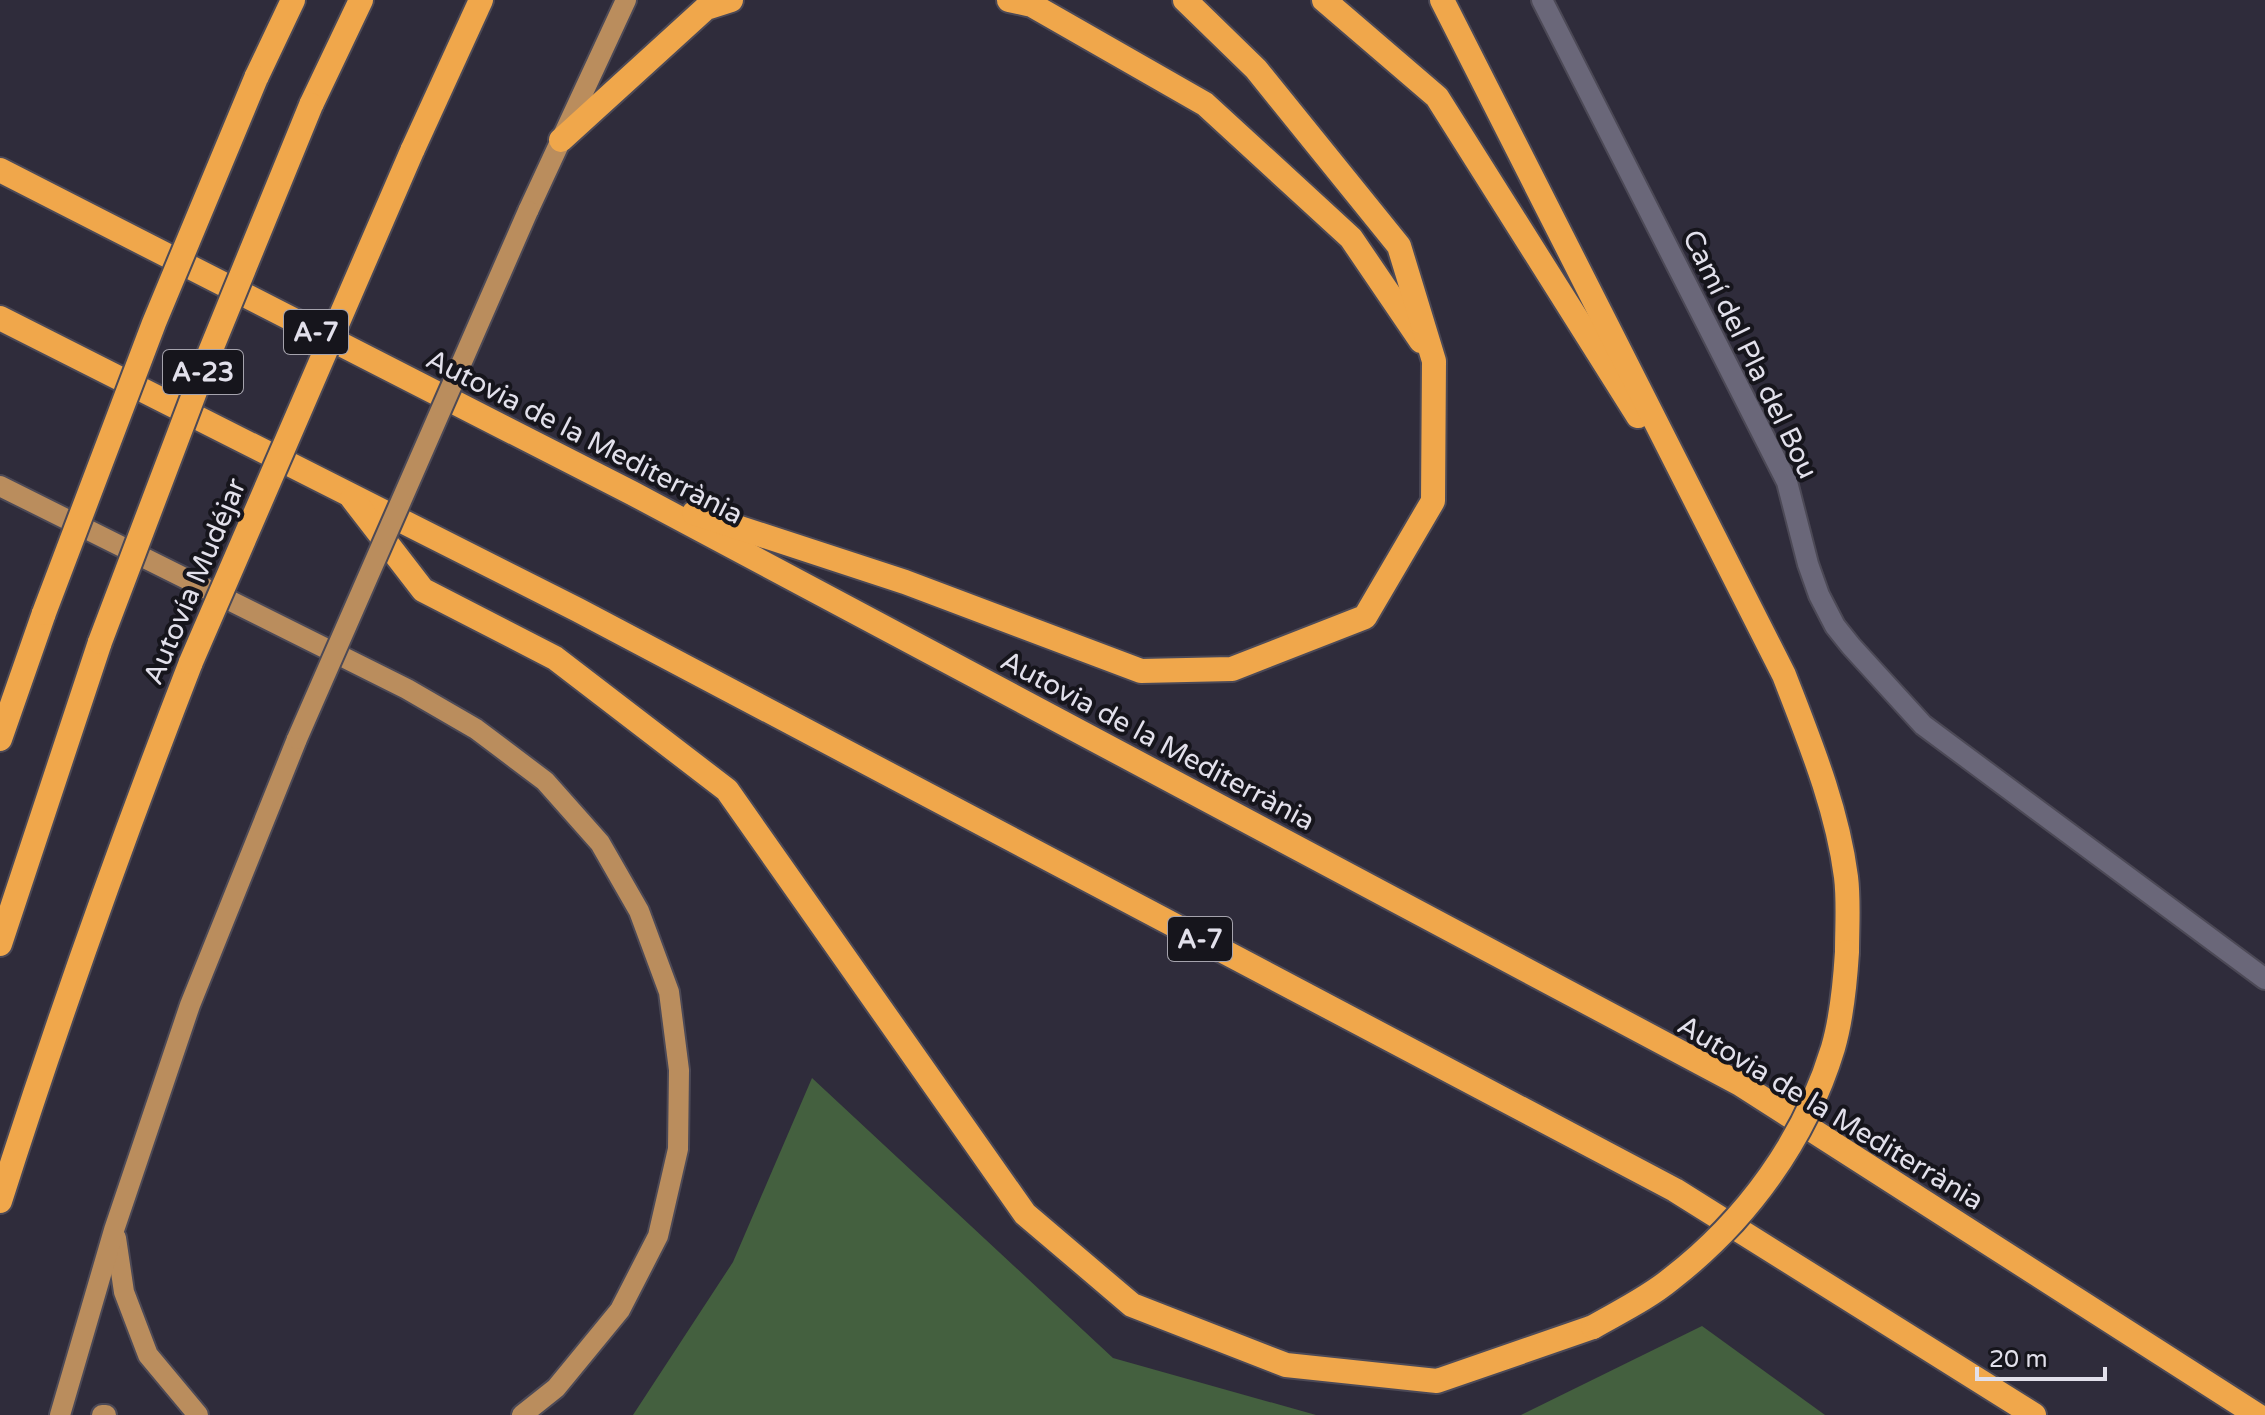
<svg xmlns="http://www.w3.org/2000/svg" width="2265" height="1415" viewBox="0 0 2265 1415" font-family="'Varela Round',sans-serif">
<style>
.green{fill:#44603f}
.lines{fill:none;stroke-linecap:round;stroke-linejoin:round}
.minor-casing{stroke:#4c4956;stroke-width:24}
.major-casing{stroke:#4c4956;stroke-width:24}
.highway-casing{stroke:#4c4956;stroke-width:28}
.minor{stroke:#6a6779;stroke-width:20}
.major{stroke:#ba8d5d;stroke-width:20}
.highway{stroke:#f0a74b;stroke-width:24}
.major-bridge-casing{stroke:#4c4956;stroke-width:24;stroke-linecap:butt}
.highway-bridge-casing{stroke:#4c4956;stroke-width:28;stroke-linecap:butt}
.major-bridge{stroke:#ba8d5d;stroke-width:20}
.highway-bridge{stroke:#f0a74b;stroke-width:24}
.labels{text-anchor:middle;stroke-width:8;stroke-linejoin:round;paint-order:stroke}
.shield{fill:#16151c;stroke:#a5a3ad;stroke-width:2}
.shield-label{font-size:26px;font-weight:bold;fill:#e2e0eb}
.street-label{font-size:28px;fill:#e2e0eb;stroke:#16151c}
</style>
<rect width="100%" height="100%" fill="#2f2c3b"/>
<g class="green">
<path d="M812,1078l301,280 203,57h-683l100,-153z"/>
<path d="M1702,1326l123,89h-304z"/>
</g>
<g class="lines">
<g class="minor-casing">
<path id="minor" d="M1542,0l245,482 21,82 11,31 16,31 16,20 72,79 342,254"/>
</g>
<g class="major-casing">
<g id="major">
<path d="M528,211l98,-211"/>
<path d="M0,486l407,203 69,40 69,52 55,62 39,68 30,81 10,78 -1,79 -20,87 -38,74 -64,78 -34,27"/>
<path d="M116,1238l8,54 24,63 50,60"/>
<path d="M60,1415l54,-185 76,-225 107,-266"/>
<path d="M102,1415h4"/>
</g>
</g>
<g class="highway-casing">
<g id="highway">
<path d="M1009,0l23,5 173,99 146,134 70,103"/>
<path d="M1324,0l113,97 201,319"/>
<path d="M1442,0l342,675c25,65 53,132 62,202 3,24 1,50 1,75"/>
<path d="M256,78l37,-78"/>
<path d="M311,105l50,-105"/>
<path d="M561,140l145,-132 25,-8"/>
<path d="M412,151l69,-151"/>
<path d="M0,170l632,323 1108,591 517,331"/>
<path d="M0,318l578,292 1097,580 359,225"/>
<path d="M352,498l71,92 132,68 172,132 298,424 107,91 154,60 151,16 156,-54"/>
<path d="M694,513l211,69 236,89 91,-2 133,-52 68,-116 1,-140 -35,-115 -143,-177 -71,-69"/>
<path d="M0,739l44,-126"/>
<path d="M0,944l100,-302"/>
<path d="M0,1201c58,-182 122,-361 191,-539"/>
</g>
</g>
<use href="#minor" class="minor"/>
<use href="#major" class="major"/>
<use href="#highway" class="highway"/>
<g class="major-bridge-casing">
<path id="major-bridge" d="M297,739l231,-528"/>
</g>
<g class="highway-bridge-casing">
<g id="highway-bridge">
<path d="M44,613l110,-290 102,-245"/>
<path d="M100,642l110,-290 101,-247"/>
<path d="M191,662l221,-511"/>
<path d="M1593,1327c26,-15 55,-29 78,-48 76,-59 134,-139 162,-231 9,-31 12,-64 14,-96"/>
</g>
</g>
<use href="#major-bridge" class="major-bridge"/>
<use href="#highway-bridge" class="highway-bridge"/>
</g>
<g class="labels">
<g class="shield">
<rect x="284" y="310" width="64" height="44" rx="6"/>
<rect x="163" y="350" width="80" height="44" rx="6"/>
<rect x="1168" y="917" width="64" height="44" rx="6"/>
</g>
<g class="shield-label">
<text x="316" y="341">A-7</text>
<text x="203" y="381">A-23</text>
<text x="1200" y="948">A-7</text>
</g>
<g class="street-label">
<text transform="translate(1751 354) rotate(64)" y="10">Camí del Pla del Bou</text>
<text transform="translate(585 436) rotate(27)" y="10">Autovia de la Mediterrània</text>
<text transform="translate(194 581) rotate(-67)" y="10">Autovía Mudéjar</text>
<text transform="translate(1158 740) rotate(28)" y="10">Autovia de la Mediterrània</text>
<text transform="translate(1831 1112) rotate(31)" y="10">Autovia de la Mediterrània</text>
</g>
</g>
<path d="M1977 1367v12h128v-12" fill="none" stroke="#e2e0eb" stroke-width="4"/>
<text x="1989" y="1367" font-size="24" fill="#e2e0eb" stroke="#16151c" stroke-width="6" paint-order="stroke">20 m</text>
</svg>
